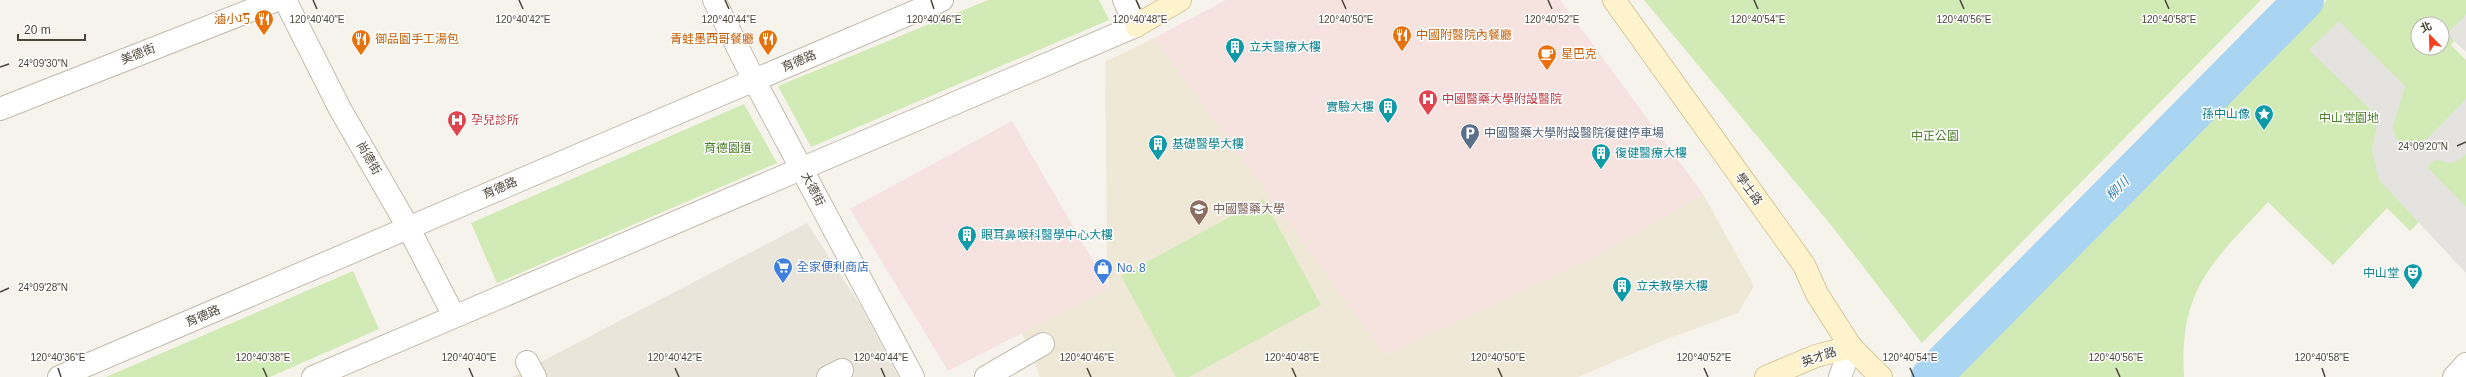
<svg xmlns="http://www.w3.org/2000/svg" width="2466" height="377" viewBox="0 0 2466 377" font-family="Helvetica,'Noto Sans TC',sans-serif">
<style>
.residential{fill:#eae5da}
.education{fill:#efe8d6}
.medical{fill:#f6e3e0}
.green{fill:#d2eab5;fill-rule:evenodd}
.parking{fill:#e5e3e0}
.lines{fill:none;stroke-linecap:round;stroke-linejoin:round}
.river{stroke:#a9d4f2;stroke-width:40}
.street-casing{stroke:#c2bbae;stroke-width:24}
.secondary-casing{stroke:#d6c79b;stroke-width:24}
.street{stroke:#fff;stroke-width:22}
.secondary{stroke:#fff3cd;stroke-width:22}
.ticks{fill:none;stroke:#4b4439;stroke-width:1.5}
.labels{text-anchor:middle;stroke-width:3;stroke-linejoin:round;paint-order:stroke}
.food-label{font-size:12px;fill:#c56008;stroke:#fff;text-anchor:start}
.culture-label{font-size:12px;fill:#0d838f;stroke:#fff;text-anchor:start}
.street-label{font-size:12px;fill:#4b4439;stroke:#fff}
.health-label{font-size:12px;fill:#be3a42;stroke:#fff;text-anchor:start}
.park-label{font-size:12px;fill:#4a7f2a;stroke:#fff}
.service-label{font-size:12px;fill:#4e5e75;stroke:#fff;text-anchor:start}
.education-label{font-size:12px;fill:#785e54;stroke:#fff;text-anchor:start}
.shop-label{font-size:12px;fill:#366cbe;stroke:#fff;text-anchor:start}
.water-label{font-size:13px;font-style:italic;fill:#2e7ab2;stroke:#fff}
.ticks-label{font-size:10px;text-anchor:middle;fill:#4b4439;stroke:#fff;stroke-width:3;stroke-linejoin:round;paint-order:stroke}
</style>
<rect width="100%" height="100%" fill="#f6f3ec"/>
<path class="residential" d="M807,223l53,82 39,72h-387z"/>
<path class="education" d="M1154,38l231,317 208,-97 110,-64 51,92 -16,27 -71,26 -89,38h-538l-18,-44 87,-45 -2,-22 -2,-204z"/>
<g class="medical">
<path d="M1226,0h334l143,194 -110,64 -208,97 -231,-317z"/>
<path d="M1012,121l97,167 -161,83 -98,-162z"/>
</g>
<g class="green">
<path d="M988,0h111l10,20 -298,127 -33,-61z"/>
<path d="M1644,0h617l-339,343 -91,-118z"/>
<path d="M2327,0h139v28l-15,17 15,15v194l-47,-32 -9,9 -23,-23 -54,57 -65,-63c-56,61 -89,86 -84,175h-229zM2418,24h24v24h-24z"/>
<path d="M744,104l33,59 -280,120 -26,-60z"/>
<path d="M1263,199l58,106 -132,72h-13l-55,-101z"/>
<path d="M353,271l26,58 -109,48h-164z"/>
</g>
<g class="parking">
<path d="M2466,15v37l-19,-18z"/>
<path d="M2339,21l66,65 -12,41 3,12 7,7 10,3 6,-2 47,-48v55l-5,5 -10,4 -15,-3 -6,3 -2,5 38,39v66l-87,-93 -7,-30 6,-33 -69,-67z"/>
</g>
<g class="lines">
<path class="river" d="M1931,377l373,-377"/>
<g class="street-casing">
<g id="street">
<path d="M285,0l55,109 68,118 46,89"/>
<path d="M714,0l40,80 159,297"/>
<path d="M0,109l277,-109"/>
<path d="M527,362l8,15"/>
<path d="M59,377l883,-377"/>
<path d="M313,377l823,-351 -12,-26"/>
<path d="M828,377l14,-7"/>
<path d="M986,377l57,-33"/>
<path d="M1840,377l11,-30"/>
<path d="M2454,377l12,-13"/>
</g>
</g>
<g class="secondary-casing">
<g id="secondary">
<path d="M1614,0l190,265 13,29 34,53 30,30"/>
<path d="M1136,26l44,-26"/>
<path d="M1766,377l50,-21 35,-9"/>
</g>
</g>
<use href="#street" class="street"/>
<use href="#secondary" class="secondary"/>
</g>
<path class="ticks" d="M313,0l4,9M519,0l4,9M725,0l4,9M931,0l3,9M1136,0l4,9M1342,0l4,9M1548,0l4,9M1754,0l4,9M1960,0l4,9M2165,0l4,9M0,67l9,-3M2457,146l9,-4M0,292l9,-4M58,368l3,9M263,368l4,9M469,368l4,9M675,368l4,9M881,368l4,9M1087,368l4,9M1292,368l4,9M1498,368l4,9M1704,368l4,9M1910,368l4,9M2116,368l4,9M2322,368l3,9"/>
<defs>
<g id="restaurant-pin" transform="scale(1)"><path d="M0 17L-7.5 6A9.5 9.5 0 1 1 7.5 6Z" fill="#e8710a" stroke="#fff"/><path d="M-5-6h1v4h1v-4h1v4h1v-4h1v5L-1.5 .5V6h-2V.5L-5-1ZM5-6V6H3V1.5H1.5Q1.5-4 5-6Z" fill="#fff"/></g>
<g id="building-pin" transform="scale(1)"><path d="M0 17L-7.5 6A9.5 9.5 0 1 1 7.5 6Z" fill="#0f9aa8" stroke="#fff"/><path d="M-4-6H4V6H1V3H-1V6H-4ZM-2.5-4.3h1.7v1.8h-1.7ZM.8-4.3h1.7v1.8H.8ZM-2.5-1h1.7V.8h-1.7ZM.8-1h1.7V.8H.8Z" fill="#fff"/></g>
<g id="cafe-pin" transform="scale(1)"><path d="M0 17L-7.5 6A9.5 9.5 0 1 1 7.5 6Z" fill="#e8710a" stroke="#fff"/><path d="M-5.5-4.5H6V0H3Q3 3.5 0 3.5H-2.5Q-5.5 3.5-5.5 0ZM3-3.2v2h1.7v-2ZM-6 4.5H4V6H-6Z" fill="#fff"/></g>
<g id="hospital-pin" transform="scale(1)"><path d="M0 17L-7.5 6A9.5 9.5 0 1 1 7.5 6Z" fill="#e0444e" stroke="#fff"/><path d="M-5-5h3v3.5h4V-5h3V5h-3V1.5h-4V5h-3Z" fill="#fff"/></g>
<g id="sight-pin" transform="scale(1)"><path d="M0 17L-7.5 6A9.5 9.5 0 1 1 7.5 6Z" fill="#0f9aa8" stroke="#fff"/><path d="M0-6L1.8-2.2L6-1.7L2.9 1.2L3.7 5.4L0 3.3L-3.7 5.4L-2.9 1.2L-6-1.7L-1.8-2.2Z" fill="#fff"/></g>
<g id="parking-pin" transform="scale(1)"><path d="M0 17L-7.5 6A9.5 9.5 0 1 1 7.5 6Z" fill="#5c6f8a" stroke="#fff"/><path d="M-3.5-5.5H1a3.5 3.5 0 0 1 0 7H-1V5.5H-3.5ZM-1-3.4V-.6H.8a1.4 1.4 0 0 0 0-2.8Z" fill="#fff"/></g>
<g id="university-pin" transform="scale(1)"><path d="M0 17L-7.5 6A9.5 9.5 0 1 1 7.5 6Z" fill="#8d6e63" stroke="#fff"/><path d="M0-5L7-2L0 1L-7-2ZM-4 1L0 2.5L4 1V4Q0 6-4 4Z" fill="#fff"/></g>
<g id="supermarket-pin" transform="scale(1)"><path d="M0 17L-7.5 6A9.5 9.5 0 1 1 7.5 6Z" fill="#3f7fe0" stroke="#fff"/><path d="M-6-5.5h2.5l.6 2H6L4.5 2H-2.5L-4.4-4H-6ZM-1.5 3.2a1.3 1.3 0 1 0 .1 0ZM3 3.2a1.3 1.3 0 1 0 .1 0Z" fill="#fff"/></g>
<g id="shop-pin" transform="scale(1)"><path d="M0 17L-7.5 6A9.5 9.5 0 1 1 7.5 6Z" fill="#3f7fe0" stroke="#fff"/><path d="M-5-2.5h2.3a2.7 3.5 0 0 1 5.4 0H5L5.5 6h-11ZM-1.5-2.5h3a1.5 2.3 0 0 0-3 0Z" fill="#fff"/></g>
<g id="theatre-pin" transform="scale(1)"><path d="M0 17L-7.5 6A9.5 9.5 0 1 1 7.5 6Z" fill="#0f9aa8" stroke="#fff"/><path d="M-5-5.5Q0-4 5-5.5V0Q5 5 0 6Q-5 5-5 0ZM-3.3-2.5H-1v1.5H-3.3ZM1-2.5H3.3v1.5H1ZM-2.8 1Q0 5.5 2.8 1Z" fill="#fff"/></g>
</defs>
<g fill-rule="evenodd">
<use href="#restaurant-pin" x="264" y="19"/>
<use href="#restaurant-pin" x="1402" y="35"/>
<use href="#restaurant-pin" x="361" y="39"/>
<use href="#restaurant-pin" x="768" y="39"/>
<use href="#building-pin" x="1235" y="47"/>
<use href="#cafe-pin" x="1547" y="54"/>
<use href="#hospital-pin" x="1428" y="99"/>
<use href="#building-pin" x="1388" y="107"/>
<use href="#sight-pin" x="2264" y="114"/>
<use href="#hospital-pin" x="457" y="120"/>
<use href="#parking-pin" x="1470" y="133"/>
<use href="#building-pin" x="1158" y="144"/>
<use href="#building-pin" x="1601" y="153"/>
<use href="#university-pin" x="1199" y="209"/>
<use href="#building-pin" x="967" y="235"/>
<use href="#supermarket-pin" x="783" y="267"/>
<use href="#shop-pin" x="1103" y="268"/>
<use href="#theatre-pin" x="2413" y="273"/>
<use href="#building-pin" x="1622" y="286"/>
</g>
<g class="labels">
<g class="food-label">
<text x="250" y="23" text-anchor="end">滷小巧</text>
<text x="1416" y="39">中國附醫院內餐廳</text>
<text x="375" y="43">御品園手工湯包</text>
<text x="754" y="43" text-anchor="end">青蛙墨西哥餐廳</text>
<text x="1561" y="58">星巴克</text>
</g>
<g class="culture-label">
<text x="1249" y="51">立夫醫療大樓</text>
<text x="1374" y="111" text-anchor="end">實驗大樓</text>
<text x="2250" y="118" text-anchor="end">孫中山像</text>
<text x="1172" y="148">基礎醫學大樓</text>
<text x="1615" y="157">復健醫療大樓</text>
<text x="981" y="239">眼耳鼻喉科醫學中心大樓</text>
<text x="2399" y="277" text-anchor="end">中山堂</text>
<text x="1636" y="290">立夫教學大樓</text>
</g>
<g class="street-label">
<text transform="translate(138 54) rotate(-21)" y="4">美德街</text>
<text transform="translate(799 61) rotate(-23)" y="4">育德路</text>
<text transform="translate(369 158) rotate(60)" y="4">尚德街</text>
<text transform="translate(500 188) rotate(-23)" y="4">育德路</text>
<text transform="translate(813 189) rotate(62)" y="4">大德街</text>
<text transform="translate(1749 189) rotate(54)" y="4">學士路</text>
<text transform="translate(203 316) rotate(-23)" y="4">育德路</text>
<text transform="translate(1819 357) rotate(-19)" y="4">英才路</text>
</g>
<g class="health-label">
<text x="1442" y="103">中國醫藥大學附設醫院</text>
<text x="471" y="124">孕兒診所</text>
</g>
<g class="park-label">
<text x="2349" y="122">中山堂園地</text>
<text x="1935" y="140">中正公園</text>
<text x="728" y="152">育德園道</text>
</g>
<g class="service-label">
<text x="1484" y="137">中國醫藥大學附設醫院復健停車場</text>
</g>
<g class="education-label">
<text x="1213" y="213">中國醫藥大學</text>
</g>
<g class="shop-label">
<text x="797" y="271">全家便利商店</text>
<text x="1117" y="272">No. 8</text>
</g>
<g class="water-label">
<text transform="translate(2117 188) rotate(-45)" y="5">柳川</text>
</g>
</g>
<g class="ticks-label">
<text x="317" y="23">120°40'40"E</text>
<text x="523" y="23">120°40'42"E</text>
<text x="729" y="23">120°40'44"E</text>
<text x="934" y="23">120°40'46"E</text>
<text x="1140" y="23">120°40'48"E</text>
<text x="1346" y="23">120°40'50"E</text>
<text x="1552" y="23">120°40'52"E</text>
<text x="1758" y="23">120°40'54"E</text>
<text x="2169" y="23">120°40'58"E</text>
<text x="1964" y="23">120°40'56"E</text>
<text x="43" y="67">24°09'30"N</text>
<text x="2423" y="150">24°09'20"N</text>
<text x="43" y="291">24°09'28"N</text>
<text x="58" y="361">120°40'36"E</text>
<text x="263" y="361">120°40'38"E</text>
<text x="469" y="361">120°40'40"E</text>
<text x="675" y="361">120°40'42"E</text>
<text x="881" y="361">120°40'44"E</text>
<text x="1087" y="361">120°40'46"E</text>
<text x="1292" y="361">120°40'48"E</text>
<text x="1498" y="361">120°40'50"E</text>
<text x="1704" y="361">120°40'52"E</text>
<text x="1910" y="361">120°40'54"E</text>
<text x="2116" y="361">120°40'56"E</text>
<text x="2322" y="361">120°40'58"E</text>
</g>
<g transform="translate(2430 36) rotate(337)"><circle r="19" fill="#ffffff" stroke="#b7b4b0"/>
<path d="M0-3L7 15L0 10L-7 15Z" fill="#fc3f1d"/>
<text y="-6" font-size="11" font-weight="bold" text-anchor="middle" fill="#4b4439">北</text>
</g>
<path d="M18 34v6h67v-6" fill="none" stroke="#4b4439" stroke-width="2"/>
<text x="24" y="34" font-size="12" fill="#4b4439" stroke="#ffffff" stroke-width="3" paint-order="stroke">20 m</text>
</svg>
